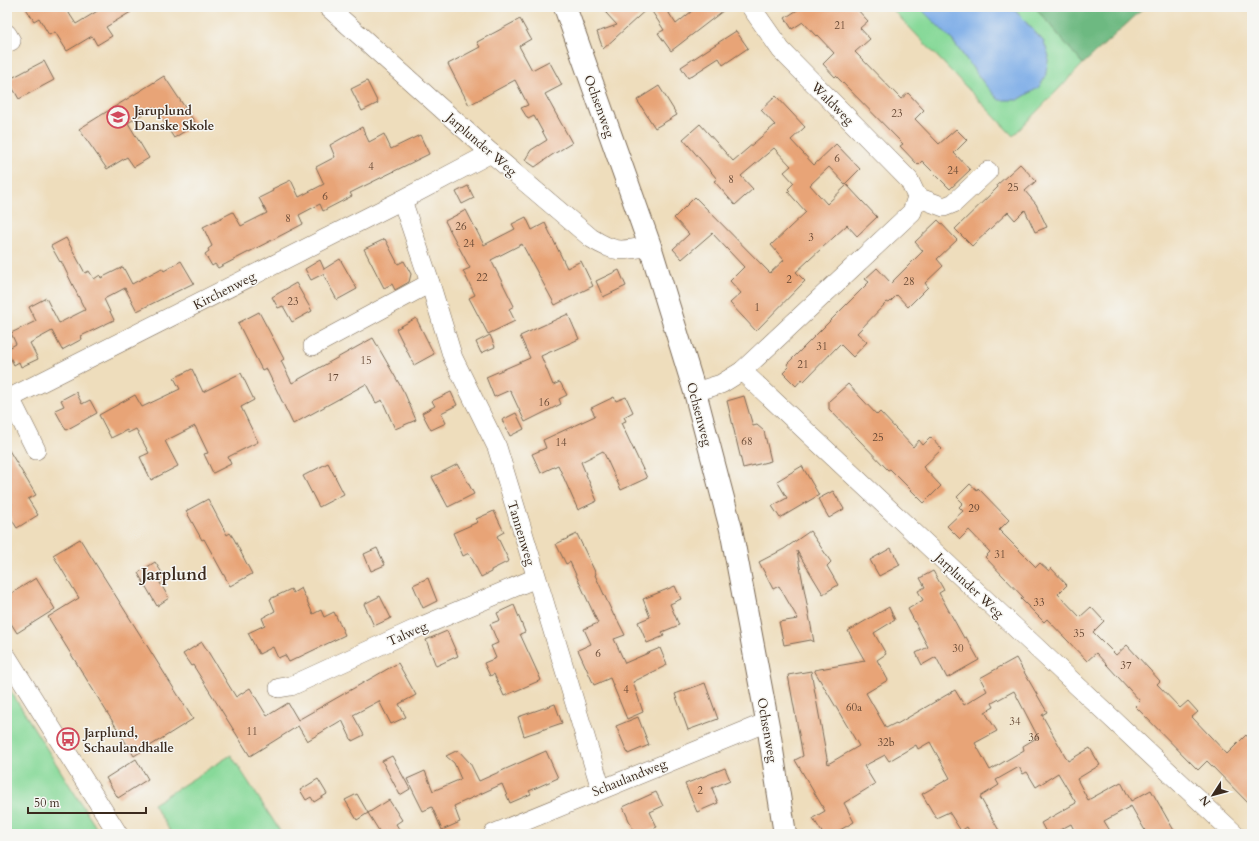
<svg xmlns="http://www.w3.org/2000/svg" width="1259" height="841" viewBox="0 0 1259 841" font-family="Cardo,serif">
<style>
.green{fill:#87d999;stroke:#61825c}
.forest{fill:#6db981;stroke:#547250}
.water{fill:#7cace7;stroke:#5c6b82}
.building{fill:#e8a477;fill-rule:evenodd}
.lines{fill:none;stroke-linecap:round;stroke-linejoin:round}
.minor-casing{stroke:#7a6955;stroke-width:20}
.secondary-casing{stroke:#7a6955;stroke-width:24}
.minor{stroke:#fff;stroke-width:19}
.secondary{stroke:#fff;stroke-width:22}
.labels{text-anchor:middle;stroke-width:3;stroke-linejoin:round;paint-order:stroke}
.number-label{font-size:11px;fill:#664834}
.street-label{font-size:13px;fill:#3b2a1e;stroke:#f6f6f2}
.poi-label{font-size:13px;font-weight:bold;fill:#3b2a1e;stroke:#f6f6f2;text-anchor:start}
.district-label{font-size:17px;font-weight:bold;fill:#3b2a1e;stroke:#f6f6f2}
</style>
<rect width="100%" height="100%" fill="#f6f6f2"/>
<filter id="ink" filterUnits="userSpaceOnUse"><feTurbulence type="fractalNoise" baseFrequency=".025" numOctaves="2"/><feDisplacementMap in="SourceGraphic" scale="8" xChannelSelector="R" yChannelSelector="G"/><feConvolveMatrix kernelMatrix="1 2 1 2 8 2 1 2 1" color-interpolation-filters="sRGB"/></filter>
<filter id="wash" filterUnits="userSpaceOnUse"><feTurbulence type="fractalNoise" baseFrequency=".012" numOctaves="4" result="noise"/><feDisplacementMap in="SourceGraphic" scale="16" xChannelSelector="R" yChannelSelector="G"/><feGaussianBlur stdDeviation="0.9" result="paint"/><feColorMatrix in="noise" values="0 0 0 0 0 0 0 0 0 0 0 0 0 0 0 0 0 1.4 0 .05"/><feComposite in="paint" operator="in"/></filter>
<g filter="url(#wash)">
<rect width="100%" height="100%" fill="#eeddbc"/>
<g class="green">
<path d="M890,7h29l33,33 34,46 58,-44 -32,-35h23l48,57 -70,72z"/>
<path d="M7,685l93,149h-93z"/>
<path d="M231,755l51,79h-110l-19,-30z"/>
</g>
<path class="forest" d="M1035,7h110l-62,57z"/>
<path class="water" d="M919,7h93l32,35 5,14 -4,22 -7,10 -20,12h-19l-13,-14 -34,-46z"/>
<g id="blocks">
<g class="building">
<path d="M25,7h40l11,17 28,-17h35l-33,20 6,9 -15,9 -5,-9 -25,15 -12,-19 -6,3 -10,-17 -5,3z"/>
<path d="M613,7h36l-46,42 -6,-17 20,-7 -11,-12z"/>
<path d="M649,7h16l11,17 21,-17h31l-57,44 -13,-18 6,-3z"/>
<path d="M802,7h53l13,14 -8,7 10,11 -15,13 46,47 7,-6 16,17 -9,9 24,25 17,-15 11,11 -13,13 16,17 -20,19 -28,-28 -4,4 -18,-19 3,-2 -67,-68 -1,1 -12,-13 11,-11 -17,-18 -1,1 -13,-14 -11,7 -7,-11z"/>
<path d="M520,19l11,20 -12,7 13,24 17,-9 13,24 -17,9 27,49 -20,12 -17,12 -10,-7 6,-10 16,-10 -13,-24 -6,3 -7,-11 7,-3 -13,-25 -46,25 -21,-41 32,-17 -3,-5z"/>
<path d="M736,31l12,17 -25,17 -4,-7 -31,20 -7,-11z"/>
<path d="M44,61l10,19 -35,19 -11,-19z"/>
<path d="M164,76l32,48 -22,14 -20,-31 -26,16 21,35 -15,9 -7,-10 -20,12 -28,-40z"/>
<path d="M367,81l11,22 -16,8 -11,-22z"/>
<path d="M659,86l18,29 -22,13 -18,-28z"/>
<path d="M776,96l29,31 -14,13 23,25 22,-21 24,25 -15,15 -16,-17 -19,18 17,19 20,-19 30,32 -20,19 -10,-11 -51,47 9,9 -49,50 -26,-28 11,-10 -11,-12 14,-14 -32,-34 -30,26 -9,-10 16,-15 -15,-16 21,-21 75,76 14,-13 -13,-15 35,-33 -18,-20 2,-1 -2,-2 6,-6 -10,-11 7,-6 -17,-18 -33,28 12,13 -18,16 -21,-24 3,-2 -34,-40 17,-15 33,37 42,-36 -14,-15z"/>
<path d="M362,127l7,15 15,-8 7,15 29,-14 9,19 -79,39 2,3 -29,15 -3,-7 -21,11 4,9 -85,44 -3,-4 -3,2 -7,-12 4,-3 -1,-2 4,-3 -9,-19 30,-15 8,14 26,-13 -8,-15 14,-7 -1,-2 19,-9 8,17 25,-13 -8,-17 19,-10 -5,-12z"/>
<path d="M1020,164l16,17 -11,10 11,13 11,23 -12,5 -10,-22 -10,10 -7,-8 -36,34 -17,-17 43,-42 -1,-2z"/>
<path d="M468,186l6,12 -12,6 -6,-12z"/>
<path d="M466,210l18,35 31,-16 -3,-5 14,-7 6,13 13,-7 22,45 14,-7 12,25 -38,19 -33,-61 -31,16 23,46 -5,3 6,12 -27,13 -19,-36 6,-3 -12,-24 7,-3 -25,-47z"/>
<path d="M938,220l19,20 -20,19 6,7 -18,17 3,4 -20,20 -11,-12 -8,8 -2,-1 -30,31 10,9 -14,15 -13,-13 -36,37 -2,-2 -6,7 -13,-13 6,-6 -2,-3 82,-82 -4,-3 12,-11 14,15 32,-32 -8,-9z"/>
<path d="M66,238l19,35 4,-2 5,8 6,-4 1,3 22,-11 9,17 30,-16 2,3 17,-10 13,22 -57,28 -12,-23 -21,11 10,21 -33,16 1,3 -20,11 -10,-19 -22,12 8,16 -17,8 -2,-5 -5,3 -7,-14v-2l9,-5 -5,-11 25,-12 -7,-14 17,-9 13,25 26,-13 -24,-49 -1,1 -9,-16z"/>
<path d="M385,239l13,25 6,-3 7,13 -2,8 -14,8 -3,-6 -8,4 -20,-39z"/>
<path d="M340,259l17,30 -20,11 -14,-26 -12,6 -6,-11 15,-9 4,9z"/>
<path d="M619,270l7,16 -23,11 -7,-16z"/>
<path d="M296,283l16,28 -20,11 -9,-16 -5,2 -6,-11z"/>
<path d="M259,312l25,47 -3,2 11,22 81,-45 32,56 11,26 -21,9 -13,-29 -6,3 -10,-19 -73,40 -27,-56 -4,2 -24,-47z"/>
<path d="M568,314l11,25 -38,17 12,29 7,-3 7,13 -8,4 2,5 -36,18 -15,-32 -16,7 -8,-20 44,-19 -10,-22z"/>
<path d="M416,318l18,36 -20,11 -18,-36z"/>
<path d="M490,335l5,12 -14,6 -5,-11z"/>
<path d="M192,369l11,23 38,-19 13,27 -13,7 17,35 -30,15 3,7 -18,9 -9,-19 4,-1 -13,-27 -30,15 13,25 -27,14 -11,-23 9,-4 -13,-24 -8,4 -1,-3 -16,8 -12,-23 36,-20 7,12 38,-18 -6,-11z"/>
<path d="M848,384l29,31 3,-3 33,35 6,-7 4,5 8,-8 11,12 -19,18 18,19 -17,17 -34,-34 -2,1 -59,-61v-8z"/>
<path d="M76,392l6,12 8,-4 7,13 -31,17 -11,-20 9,-4 -3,-6z"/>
<path d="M451,392l6,13 -16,8 5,10 -15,7 -9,-17 13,-7 -3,-5z"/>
<path d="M744,396l9,30 4,-1 7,6 7,30 -28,7 -16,-67z"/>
<path d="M614,397l2,4 10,-4 7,15 -9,5 2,4 -5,2 26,55 -26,12 -18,-39 -22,11 16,39 -19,9 -20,-45 -17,8 -9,-19 14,-6 -3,-8 52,-24 -4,-8z"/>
<path d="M516,413l8,16 -14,7 -8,-16z"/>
<path d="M7,447l29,48 -8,4 10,16 -21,13 -10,-16v-5l5,-3 -5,-8z"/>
<path d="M328,463l16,31 -25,13 -16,-31z"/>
<path d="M458,464l16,30 -26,13 -16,-30z"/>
<path d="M802,466l17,29 -39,23 -8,-12 15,-8 -10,-17z"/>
<path d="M970,484l7,6 1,-2 31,32 -10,10 37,37 4,-4 9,8 2,-3 16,17 -9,9 22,23 11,-10 13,14 -11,11 23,23 11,-10 33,36 -3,3 23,24 8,-7 10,11 -6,5 35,37 19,-19 6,7v65l-45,-46 -9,9 -63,-64 5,-5 -44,-48 -9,8 -40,-42 -3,3 -23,-23 2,-2 -38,-40 5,-5 -21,-22 -9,9 -13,-13 16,-15 -4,-4 4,-4 -6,-6z"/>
<path d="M833,491l11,18 -15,9 -11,-19z"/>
<path d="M208,499l19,36 3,-2 4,6 18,35 -22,12 -26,-47 -2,1 -16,-29z"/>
<path d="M494,511l10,21 -7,4 12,25 -18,9v2l-10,5 -12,-24 -6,3 -10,-23 25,-11 -2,-3z"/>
<path d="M810,531l21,31 -4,4 11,19 -15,9 -26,-43 17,91 -3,-2 -27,5 -5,-23 19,-3 -19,-33 -6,3 -14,-27 25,-13z"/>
<path d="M577,534l19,40 -1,1 19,41 1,-1 10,20 -11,4 11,24 35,-15 7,17 -34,17 10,30 -16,7 -17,-41 -16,7 -16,-35 13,-6 -7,-15 14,-6 -28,-61 -4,2 -10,-20z"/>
<path d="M80,539l113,180 -59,37 -86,-139 31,-19 -26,-43z"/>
<path d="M377,548l8,17 -14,6 -7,-17z"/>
<path d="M891,548l9,17 -21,11 -9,-16z"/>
<path d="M155,562l11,17 -6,4 9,15 -12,8 -19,-33z"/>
<path d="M933,571l11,19 -5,3 25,45 2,-1 13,23 -32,18 -11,-21 -14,8 -6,-12 12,-6 -20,-38 15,-9 -5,-9 7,-4 -5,-9z"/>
<path d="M36,578l19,31 -38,24 -10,-16v-21z"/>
<path d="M428,578l9,23 -14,7 -10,-23z"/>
<path d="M675,586l6,13 -11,5 9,21 -17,7 2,4 -17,7 -9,-21 12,-5 -7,-18z"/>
<path d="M301,588l12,26 8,-4 3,7 10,-5 11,23 -56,27 -4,-7 -7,3 -5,-11 -14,7 -11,-21 17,-8 -3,-7 13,-7 -5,-12 21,-10 2,4z"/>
<path d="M380,596l11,22 -17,8 -10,-22z"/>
<path d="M514,605l11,27 -5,2 21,46 -37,16 -10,-22 -4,2 -6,-13 12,-5 -5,-12 7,-3 -8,-19 10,-4 -3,-7z"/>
<path d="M889,607l6,13 -21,13 12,21 -9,6 11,20 -22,13 20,35 10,-5 1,1 58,-34 9,15 23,-14 -7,-13 36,-20 31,54 -5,3 26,46 22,-13 10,17 -23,14 11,21 33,-18 10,19 20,-11 25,44h-29l-16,-28 -27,15 8,13h-36l-5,-10 -19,10h-5l-6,-11 35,-20 -18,-30 -22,14 -9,-15 -4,2 -4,-7 -23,13 3,5 -19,12 21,37h-30l-4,-7 -6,4 -12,-19 -13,6 -14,-24 28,-16 -20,-36 -12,7 -2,-4 -27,16 -4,-6 -21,11 11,18 -31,19 10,19 -21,12h-10l-10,-16 12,-7 -30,-51 8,-4 -15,-81 23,-4 17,93 31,-18 -45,-76 51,-9 -17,-30zM1014,691l24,46 -15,9 1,4 -34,20 -15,-27 22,-12 -12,-19 9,-5 -2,-4z"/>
<path d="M447,631l11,25 -22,10 -10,-26z"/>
<path d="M202,642l34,55 14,-9 17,28 21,-13 10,17 100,-57 18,32 -17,9 7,13 -15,7 -12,-23 -26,14 11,20 -12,6 -10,-21 -35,21 -9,-15 -48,30 -57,-91 -2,1 -8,-12z"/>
<path d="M705,683l13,36 -30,11 -13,-36z"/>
<path d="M555,704l7,19 -38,13 -6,-19z"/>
<path d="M638,717l11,28 -21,9 -12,-28z"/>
<path d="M458,750l12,13 9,18 67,-30 12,27 -29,13 2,3 -21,9 -8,-19 -48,22 6,16 -18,8 -10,-23 -9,4 -16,-32 18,-8 8,20 28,-12 -7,-16 -8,-7z"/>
<path d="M392,756l18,33 -10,6 -18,-34z"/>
<path d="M136,759l12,20 -30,19 -12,-20z"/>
<path d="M725,768l5,12 -18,8 6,15 -21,9 -12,-28z"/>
<path d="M318,779l9,15 -13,8 -3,-5 -5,3 -6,-10z"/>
<path d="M656,792l7,14 -13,6 7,15 -16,7h-6l-12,-27z"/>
<path d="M357,794l11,19 -11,7 -12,-20z"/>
<path d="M389,800l13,20 -6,4 6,10h-21l-13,-21z"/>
</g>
</g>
</g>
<g filter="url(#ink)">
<use href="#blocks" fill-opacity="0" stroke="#7a6955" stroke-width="1"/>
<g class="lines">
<g class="minor-casing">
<g id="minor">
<path d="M328,7l163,146 100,85c25,16 31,13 59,8"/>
<path d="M7,34l4,7"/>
<path d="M917,197l27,10 10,-4 34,-32"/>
<path d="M402,200l28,83 23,75 44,89 104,342"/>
<path d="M313,346l117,-63"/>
<path d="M742,371l170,-159 5,-15 -8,-17 -128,-130 -30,-43"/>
<path d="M695,392l26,-8 21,-13 493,463"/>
<path d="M36,450l-26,-52 392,-198 89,-47"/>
<path d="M7,657l111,177"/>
<path d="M279,688l12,-2 129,-59 116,-49"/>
<path d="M493,834l274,-112"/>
</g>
</g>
<g class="secondary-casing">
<path id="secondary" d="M565,7l85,239 45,146 36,137 38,202 16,103"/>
</g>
<use href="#minor" class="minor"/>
<use href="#secondary" class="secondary"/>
</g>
</g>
<defs>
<g id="school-ring" transform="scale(1.15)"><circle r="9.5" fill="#f6f6f2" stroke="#d1495b" stroke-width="1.5"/><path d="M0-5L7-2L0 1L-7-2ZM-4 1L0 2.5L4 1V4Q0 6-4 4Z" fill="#d1495b"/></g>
<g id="bus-ring" transform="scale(1.15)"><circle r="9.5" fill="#f6f6f2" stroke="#d1495b" stroke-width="1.5"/><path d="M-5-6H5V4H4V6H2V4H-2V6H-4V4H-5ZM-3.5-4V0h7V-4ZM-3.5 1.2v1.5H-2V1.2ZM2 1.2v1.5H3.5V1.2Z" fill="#d1495b"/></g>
</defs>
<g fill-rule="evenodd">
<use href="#school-ring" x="118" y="117"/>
<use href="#bus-ring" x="68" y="739"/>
</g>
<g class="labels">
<g class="number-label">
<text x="840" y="29">21</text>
<text x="897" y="117">23</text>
<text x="837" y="162">6</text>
<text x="371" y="170">4</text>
<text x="953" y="174">24</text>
<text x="731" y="183">8</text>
<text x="1013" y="191">25</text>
<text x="325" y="200">6</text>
<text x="288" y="222">8</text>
<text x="461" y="230">26</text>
<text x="811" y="241">3</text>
<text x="469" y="247">24</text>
<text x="482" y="281">22</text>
<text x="789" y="283">2</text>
<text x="909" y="285">28</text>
<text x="293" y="305">23</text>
<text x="757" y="311">1</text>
<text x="822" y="350">31</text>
<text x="366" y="364">15</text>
<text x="803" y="368">21</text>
<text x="333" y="381">17</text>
<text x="544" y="406">16</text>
<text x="878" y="441">25</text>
<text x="747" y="445">68</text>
<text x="561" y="446">14</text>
<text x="974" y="512">29</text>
<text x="1000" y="558">31</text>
<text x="1039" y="606">33</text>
<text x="1079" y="637">35</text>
<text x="958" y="652">30</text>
<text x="598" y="657">6</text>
<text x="1126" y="669">37</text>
<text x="626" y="693">4</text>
<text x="854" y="711">60a</text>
<text x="1015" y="725">34</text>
<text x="252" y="735">11</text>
<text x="1034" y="741">36</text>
<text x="886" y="746">32b</text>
<text x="700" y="794">2</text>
</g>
<g class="street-label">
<text transform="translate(833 103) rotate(45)" y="5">Waldweg</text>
<text transform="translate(600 106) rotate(70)" y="5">Ochsenweg</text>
<text transform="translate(482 144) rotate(41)" y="5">Jarplunder Weg</text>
<text transform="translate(224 290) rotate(-27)" y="5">Kirchenweg</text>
<text transform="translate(700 414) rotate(75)" y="5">Ochsenweg</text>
<text transform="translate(522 533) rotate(73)" y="5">Tannenweg</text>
<text transform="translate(970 585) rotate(43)" y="5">Jarplunder Weg</text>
<text transform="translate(407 633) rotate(-24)" y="5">Talweg</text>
<text transform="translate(768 730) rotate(80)" y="5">Ochsenweg</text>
<text transform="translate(629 777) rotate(-22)" y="5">Schaulandweg</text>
</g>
<g class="poi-label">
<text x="134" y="115">Jaruplund<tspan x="134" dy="15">Danske Skole</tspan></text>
<text x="84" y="737">Jarplund,<tspan x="84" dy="15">Schaulandhalle</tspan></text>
</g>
<g class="district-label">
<text x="174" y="580">Jarplund</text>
</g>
</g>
<rect width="1259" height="841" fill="none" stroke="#f6f6f2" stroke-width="24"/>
<g transform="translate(1213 795) rotate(234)" stroke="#f6f6f2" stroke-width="3" paint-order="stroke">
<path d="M0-3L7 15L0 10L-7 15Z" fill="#3b2a1e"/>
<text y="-6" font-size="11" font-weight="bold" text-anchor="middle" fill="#3b2a1e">N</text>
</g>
<path d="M28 807v6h118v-6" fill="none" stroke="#3b2a1e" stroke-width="2"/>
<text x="34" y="807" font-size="12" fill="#3b2a1e" stroke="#f6f6f2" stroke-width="3" paint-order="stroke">50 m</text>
</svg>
